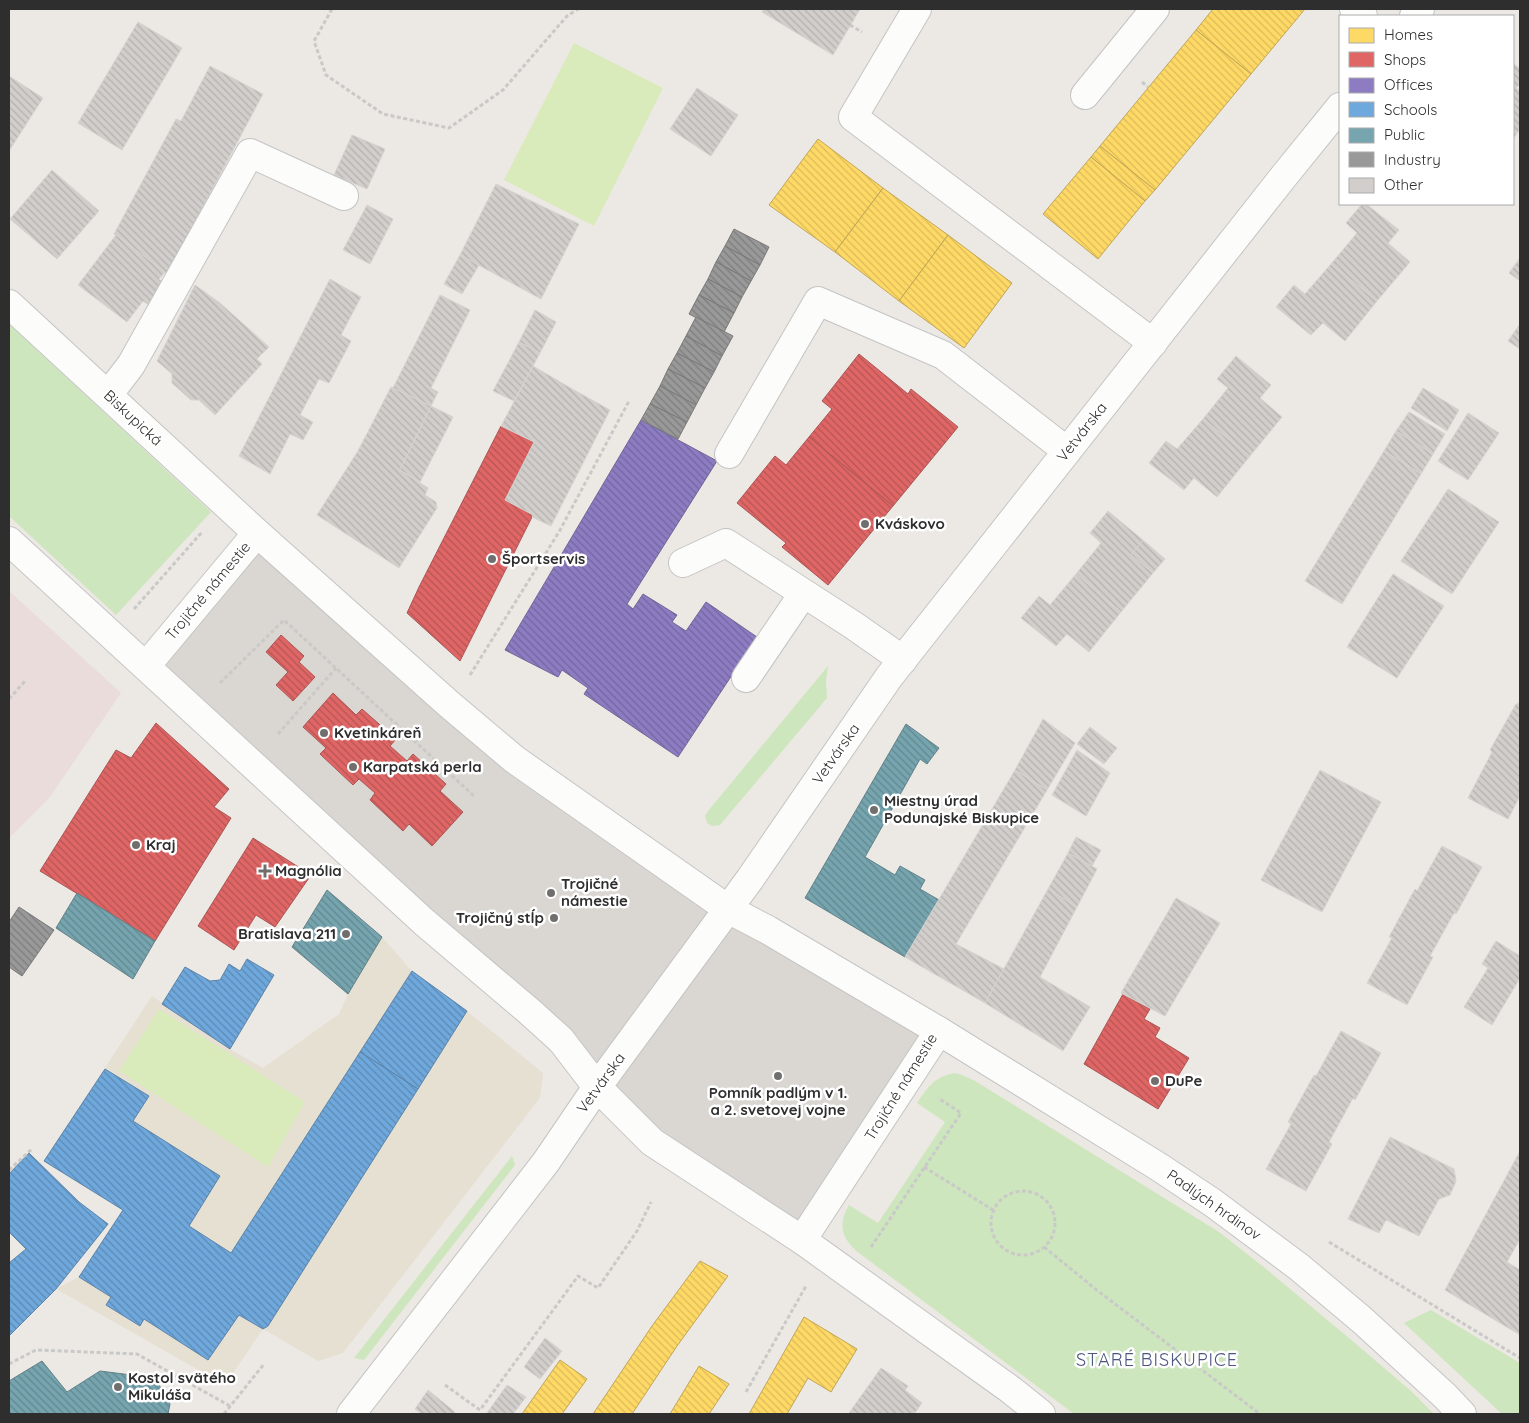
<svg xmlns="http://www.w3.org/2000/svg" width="1529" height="1423" viewBox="0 0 1529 1423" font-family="Quicksand,sans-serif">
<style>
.education{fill:#e6e0d3}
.medical{fill:#e9dcdb}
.green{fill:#cee6be}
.pitch{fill:#d9eabb}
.plaza{fill:#dad6d2}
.homes{fill:url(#homes-back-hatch);stroke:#c0a655}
.shops{fill:url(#shops-back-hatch);stroke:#ab5555}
.offices{fill:url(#offices-back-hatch);stroke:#716596}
.schools{fill:url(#schools-back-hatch);stroke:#5c83a8}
.public{fill:url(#public-back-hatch);stroke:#608188}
.industry{fill:url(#industry-back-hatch);stroke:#797979}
.building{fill:url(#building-back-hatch);stroke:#d7d4d0}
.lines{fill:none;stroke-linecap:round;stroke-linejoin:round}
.minor-casing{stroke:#c5c4c5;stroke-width:30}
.path{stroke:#c9c9c8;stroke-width:3;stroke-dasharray:4 2.5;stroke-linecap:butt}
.minor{stroke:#fcfcfb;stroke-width:28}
.poi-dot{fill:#706f6e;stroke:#fff;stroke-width:2}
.labels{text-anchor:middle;stroke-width:5;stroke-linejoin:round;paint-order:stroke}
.street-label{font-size:15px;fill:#2e2e2e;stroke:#fff}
.poi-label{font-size:15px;font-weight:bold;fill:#2e2e2e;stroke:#fff;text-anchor:start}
.quarter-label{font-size:18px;letter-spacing:1px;fill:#4d5680;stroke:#fff}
</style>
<defs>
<pattern id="homes-back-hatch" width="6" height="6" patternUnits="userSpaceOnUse" patternTransform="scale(1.25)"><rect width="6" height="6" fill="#ffd966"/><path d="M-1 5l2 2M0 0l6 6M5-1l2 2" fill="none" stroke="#dbbb59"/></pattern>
<pattern id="shops-back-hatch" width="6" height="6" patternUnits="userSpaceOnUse" patternTransform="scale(1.25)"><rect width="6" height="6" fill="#e06666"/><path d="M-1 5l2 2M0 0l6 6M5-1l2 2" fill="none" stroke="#b65454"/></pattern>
<pattern id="offices-back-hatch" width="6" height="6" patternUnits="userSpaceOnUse" patternTransform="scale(1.25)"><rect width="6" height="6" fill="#8e7cc3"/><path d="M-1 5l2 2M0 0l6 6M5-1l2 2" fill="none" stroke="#74669f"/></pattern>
<pattern id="schools-back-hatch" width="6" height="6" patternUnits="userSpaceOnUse" patternTransform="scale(1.25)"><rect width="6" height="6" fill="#6fa8dc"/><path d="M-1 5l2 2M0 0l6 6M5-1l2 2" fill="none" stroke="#5c89b3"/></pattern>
<pattern id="public-back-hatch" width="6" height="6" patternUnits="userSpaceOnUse" patternTransform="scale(1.25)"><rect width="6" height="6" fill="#76a5af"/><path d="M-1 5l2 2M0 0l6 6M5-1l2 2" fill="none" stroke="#61878f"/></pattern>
<pattern id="industry-back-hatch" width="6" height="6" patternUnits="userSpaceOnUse" patternTransform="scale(1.25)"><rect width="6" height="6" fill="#999"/><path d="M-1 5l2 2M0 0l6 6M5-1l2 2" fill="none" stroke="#7d7d7d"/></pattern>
<pattern id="building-back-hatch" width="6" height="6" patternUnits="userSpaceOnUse" patternTransform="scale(1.25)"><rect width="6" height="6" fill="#d1cecb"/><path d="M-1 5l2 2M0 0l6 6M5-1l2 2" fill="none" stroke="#b4b1af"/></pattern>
</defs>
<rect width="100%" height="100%" fill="#ece8e4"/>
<path class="education" d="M382,937l30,34 55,40 76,62 -3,25 -197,255 -25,8 -55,-32 -38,56 -169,-96 23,-12 44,-67 -79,-49 108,-165 78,53 33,19 76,-54 9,-20z"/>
<path class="medical" d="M9,591l112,102 -72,105 -40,40z"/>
<g class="green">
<path d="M9,324l202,188 -95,103 -107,-99z"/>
<path d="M828,666l-2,15 1,17 -107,127 -8,1 -5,-3 -2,-7 3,-5z"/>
<path d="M954,1073l8,2 13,6 244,151 46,36 84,70 62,53 23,23h-360l-215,-161c-17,-14 -22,-28 -10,-48l29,18 67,-101 -28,-19c11,-16 16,-25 37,-30z"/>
<path d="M512,1156l3,9 -151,195 -10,-2z"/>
<path d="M1431,1310l89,53v51h-18l-98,-91z"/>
</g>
<g class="pitch">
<path d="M574,43l89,45 -69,138 -90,-46z"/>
<path d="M159,1009l146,93 -37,65 -149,-96z"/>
</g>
<path class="plaza" d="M257,533l257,226 425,272 -137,209 -150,-98 -506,-476z"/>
<g class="homes">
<path d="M1213,9h92l-54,65 -55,-44z"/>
<path d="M1196,30l55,44 -96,116 -55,-44z"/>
<path d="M818,139l65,49 -48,64 -66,-47z"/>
<path d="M1100,146l55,44 -10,11 -54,-44z"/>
<path d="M1091,157l54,44 -47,58 -55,-45z"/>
<path d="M883,188l65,47 -49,66 -64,-49z"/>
<path d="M948,235l64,48 -48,65 -65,-47z"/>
<path d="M700,1261l28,15 -51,70 -45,68h-39l59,-88z"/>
<path d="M804,1317l53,32 -26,43 -23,-14 -21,36h-38z"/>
<path d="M560,1360l27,19 -25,35h-40z"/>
<path d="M699,1366l30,18 -20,30h-39z"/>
</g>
<g class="shops">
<path d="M859,354l49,40 3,-5 47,38 -65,79 -84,-69 23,-28 -10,-8z"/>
<path d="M501,426l33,16 -29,58 28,15 -73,146 -53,-48 12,-26z"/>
<path d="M809,437l84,69 -65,79 -46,-38 4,-4 -49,-40 38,-47 11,9z"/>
<path d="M281,635l23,21 -5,6 16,15 -22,24 -17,-16 12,-13 -22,-20z"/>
<path d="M333,693l23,22 6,-6 34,30 -6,7 17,15 6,-7 33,30 -6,7 23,21 -31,34 -23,-22 -6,7 -33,-31 5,-7 -16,-14 -6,6 -33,-31 6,-6 -23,-21z"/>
<path d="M156,723l73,66 -15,18 17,11 -76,123 -115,-70 76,-121 15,8z"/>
<path d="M253,838l58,37 -36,52 -19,-12 -22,35 -36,-24z"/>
<path d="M1123,994l27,15 -6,10 16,9 -5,9 34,21 -31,51 -74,-45z"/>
</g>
<path class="offices" d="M641,420l76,41 -90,143 6,5 10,-15 34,21 -5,7 14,9 20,-29 51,35 -79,120 -94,-63 4,-6 -26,-18 -4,7 -53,-27z"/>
<g class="schools">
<path d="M247,959l27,16 -44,74 -68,-45 23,-37 25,14 10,-1 9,-16 11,7z"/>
<path d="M412,971l55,40 -49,78 -58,-37z"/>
<path d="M360,1052l58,37 -150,237 -5,3 -24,-14 -31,45 -64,-41 -4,7 -34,-21 5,-8 -32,-20 44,-67 -79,-49 61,-92 44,27 -16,25 87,55 -31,50 42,27z"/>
<path d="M29,1153l50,49 29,22 -52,65 -47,47v-73l17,-14 -17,-17v-58z"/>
</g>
<g class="public">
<path d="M906,724l33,24 -12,16 -7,-5 -55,98 30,18 5,-9 25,14 -5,9 19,11 -34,57 -100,-59z"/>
<path d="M327,890l55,47 -34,57 -56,-47z"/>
<path d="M77,893l78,48 -22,38 -77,-51z"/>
<path d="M42,1361l25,31 33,-21 55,7 15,26 -2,10h-159v-33z"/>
</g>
<g class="industry">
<path d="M734,229l35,18 -9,18 -35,-19z"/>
<path d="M725,246l35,19 -9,16 -35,-19z"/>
<path d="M716,262l35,19 -9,16 -34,-18z"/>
<path d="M708,279l34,18 -8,16 -35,-18z"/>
<path d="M699,295l35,18 -10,19 -35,-18z"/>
<path d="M696,317l37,19 -11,20 -36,-20z"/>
<path d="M686,336l36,20 -8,16 -37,-19z"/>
<path d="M677,353l37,19 -9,16 -37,-19z"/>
<path d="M668,369l37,19 -9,17 -36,-19z"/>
<path d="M660,386l36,19 -9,17 -37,-18z"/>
<path d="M650,404l37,18 -9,17 -37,-19z"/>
<path d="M19,907l35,23 -32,46 -13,-9v-45z"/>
</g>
<g class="building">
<path d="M764,9h96l-27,46 -71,-43z"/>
<path d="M138,22l44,26 -60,102 -44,-27z"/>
<path d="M1513,63l7,6v15l-4,4 4,3v38l-7,10z"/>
<path d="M210,66l53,28 -96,180 -53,-40 62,-115 5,2z"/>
<path d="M9,76l34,22 -34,53z"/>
<path d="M697,88l41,27 -27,41 -41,-27z"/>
<path d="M352,135l33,14 -18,40 -33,-14z"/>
<path d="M52,170l47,41 -42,48 -47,-40z"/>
<path d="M496,184l83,40 -38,75 -81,-44z"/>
<path d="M1362,204h4l33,26 -11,13 22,19 -33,39 -46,-37 26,-31 -11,-10z"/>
<path d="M367,205l26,14 -23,45 -27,-14z"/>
<path d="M116,235l49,37 -6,7 13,11 -16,20 -13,-9 -16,21 -49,-37z"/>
<path d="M460,255l19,10 -17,29 -18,-10z"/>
<path d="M1520,258v23l-11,-8z"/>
<path d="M1331,264l46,37 -32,40 -22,-18 -12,12 -35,-28 18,-22 11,9z"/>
<path d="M330,279l31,18 -20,38 10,6 -22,42 -10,-4 -19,36 13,7 -10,18 -13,-6 -20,40 -31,-18z"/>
<path d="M195,285l25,18 49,44 -12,12 5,5 -47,51 -16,-15h-8l-19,-17v-9l-15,-13z"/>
<path d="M440,295l30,15 -39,78 7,4 -7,14 -38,-18z"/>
<path d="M535,310l21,12 -16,31 -21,-11z"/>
<path d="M1520,324v25l-12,-8z"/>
<path d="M519,342l21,11 -26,48 -21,-10z"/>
<path d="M1236,356l35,29 -11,13 22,19 -32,39 -47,-37 25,-31 -11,-9z"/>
<path d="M533,366l41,24 36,20 -59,116 -19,-9 1,-2 -28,-15 29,-58 -33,-16z"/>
<path d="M391,387l40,19 -31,64 28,18 -3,7 11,7 1,6 -38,60 -82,-53 41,-64z"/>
<path d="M1423,388l36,22 -12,21 -36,-23z"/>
<path d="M431,406l22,11 -33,65 -20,-12z"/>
<path d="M1409,412l36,22 -12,20 -37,-23z"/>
<path d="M1468,413l31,20 -31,47 -30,-19z"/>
<path d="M1203,419l47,37 -33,41 -23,-19 -10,12 -35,-27 17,-22 11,8z"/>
<path d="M1396,431l37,23 -12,20 -37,-23z"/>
<path d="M1384,451l37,23 -79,130 -37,-23z"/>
<path d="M1448,489l51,33 -47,72 -51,-33z"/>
<path d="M1108,511l35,29 -12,15 22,18 -32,39 -45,-38 25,-31 -11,-10z"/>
<path d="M1143,540l22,19 -12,14 -22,-18z"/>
<path d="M1076,574l45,38 -32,40 -22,-18 -11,12 -35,-28 18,-22 11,9z"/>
<path d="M1393,574l51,32 -47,72 -50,-31z"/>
<path d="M1520,701v95l-12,23 -40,-21 24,-46 -2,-2 26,-46h2z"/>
<path d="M1043,719l32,24 -28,47 -32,-20z"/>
<path d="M1090,727l27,21 -13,16 -27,-20z"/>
<path d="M1077,750l33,23 -24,43 -34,-21z"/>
<path d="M1015,770l32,20 -91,154 48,25 -19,34 -80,-46z"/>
<path d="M1320,770l61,32 -59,110 -61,-32z"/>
<path d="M1076,837l25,13 -9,16 -24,-13z"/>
<path d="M1442,846l40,21 -26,47 -2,-1 -24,43 3,1 -26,48 -40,-22 25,-45 -3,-1 26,-48 2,2z"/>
<path d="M1068,853l29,16 -20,38 -29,-18z"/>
<path d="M1048,889l29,18 -37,70 50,30 -27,44 -78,-48z"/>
<path d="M1176,898l44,25 -55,93 -44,-23z"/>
<path d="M1496,941l24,15v22l-28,47 -28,-18 24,-39 -6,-4z"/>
<path d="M1341,1031l40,22 -26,47 -2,-2 -24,44 3,2 -26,47 -40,-22 25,-45 -3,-2 26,-47 2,1z"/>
<path d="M1390,1137l64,32 2,12 -6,14 -11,4 -20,37 -33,-16 -7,13 -31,-14z"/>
<path d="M1520,1151v88l-13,23 13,8v16l-1,3 1,1v45l-75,-45z"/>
<path d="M545,1338l17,13 -22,28 -16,-12z"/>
<path d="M881,1368l27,18 -3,4 17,13 -8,11h-63l-2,-1z"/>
<path d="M507,1385l19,12 -13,17h-25l-1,-1z"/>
<path d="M428,1390l27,22 -2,2h-31l-7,-5z"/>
</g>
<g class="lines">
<g class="minor-casing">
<g id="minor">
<path d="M917,9l-64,108 300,226"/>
<path d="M1354,9l9,7"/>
<path d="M1414,16l6,-7"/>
<path d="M1085,95l70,-86"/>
<path d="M9,304l248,229 193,172 64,54 214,150 40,21 171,101 220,136 54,36 86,64 63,53 83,76 17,18"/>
<path d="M108,395l23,-30 119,-212 94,43"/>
<path d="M729,454l89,-153 125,54 124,96"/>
<path d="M9,541l415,381 106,90 31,28 36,47 55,55 150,98 209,150 30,24"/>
<path d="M683,563l43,-20 127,82 50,35"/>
<path d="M146,666l111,-133"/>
<path d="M746,678l57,-84"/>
<path d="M802,1240l137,-209"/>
<path d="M351,1414l195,-252 51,-75 153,-208 139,-202 395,-501 56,-69"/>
</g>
</g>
<g class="path">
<path d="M332,9l-18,32 12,34 57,39 66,14 54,-38 64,-74 11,-7"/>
<path d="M850,25l12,7"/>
<path d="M1142,82l6,5"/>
<path d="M134,609l69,-78"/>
<path d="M470,675l89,-143 70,-131"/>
<path d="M220,683l64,-63 191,177"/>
<path d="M9,699l17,-19"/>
<path d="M278,734l58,-66"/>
<path d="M924,1167l69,43"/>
<path d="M9,1170l23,-21"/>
<circle cx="1023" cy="1223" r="32"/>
<path d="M1329,1242l191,116"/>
<path d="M871,1247l90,-134 -23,-15"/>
<path d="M1044,1247l54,44 162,123"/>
<path d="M9,1364l27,-14 101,4 93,52"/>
<path d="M445,1385l35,25 98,-134 20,12 39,-57 14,-29"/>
<path d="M746,1392l60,-106"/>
<path d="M224,1414l40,-50"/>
</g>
<use href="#minor" class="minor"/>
</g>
<g class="poi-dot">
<circle cx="865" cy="524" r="5"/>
<circle cx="492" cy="559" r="5"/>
<circle cx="324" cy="733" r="5"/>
<circle cx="353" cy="767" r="5"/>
<circle cx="874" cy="810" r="5"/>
<circle cx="136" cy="845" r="5"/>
<path d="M262.5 863.5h5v5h5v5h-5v5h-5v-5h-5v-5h5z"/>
<circle cx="551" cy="893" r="5"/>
<circle cx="554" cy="918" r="5"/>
<circle cx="346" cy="934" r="5"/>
<circle cx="778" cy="1076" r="5"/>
<circle cx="1155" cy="1081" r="5"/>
<circle cx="118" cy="1387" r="5"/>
</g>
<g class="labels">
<g class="street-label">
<text transform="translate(133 418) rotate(43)" y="5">Biskupická</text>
<text transform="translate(1082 432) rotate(-52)" y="5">Vetvárska</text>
<text transform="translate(208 591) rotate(-50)" y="5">Trojičné námestie</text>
<text transform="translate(836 754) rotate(-55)" y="5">Vetvárska</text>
<text transform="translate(601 1083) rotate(-54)" y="5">Vetvárska</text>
<text transform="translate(901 1087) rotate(-58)" y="5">Trojičné námestie</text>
<text transform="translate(1214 1205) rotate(35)" y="5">Padlých hrdinov</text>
</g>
<g class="poi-label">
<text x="875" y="529">Kváskovo</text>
<text x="502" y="564">Športservis</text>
<text x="334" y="738">Kvetinkáreň</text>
<text x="363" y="772">Karpatská perla</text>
<text x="884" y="806">Miestny úrad<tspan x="884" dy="17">Podunajské Biskupice</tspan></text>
<text x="146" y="850">Kraj</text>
<text x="275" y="876">Magnólia</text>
<text x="561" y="889">Trojičné<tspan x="561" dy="17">námestie</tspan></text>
<text x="544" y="923" text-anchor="end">Trojičný stĺp</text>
<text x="336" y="939" text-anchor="end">Bratislava 211</text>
<text x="1165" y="1086">DuPe</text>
<text x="778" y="1098" text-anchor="middle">Pomník padlým v 1.<tspan x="778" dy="17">a 2. svetovej vojne</tspan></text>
<text x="128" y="1383">Kostol svätého<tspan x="128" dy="17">Mikuláša</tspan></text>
</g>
<g class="quarter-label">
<text x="1157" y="1366">STARÉ BISKUPICE</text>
</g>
</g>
<rect width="1529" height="1423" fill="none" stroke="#2e2e2e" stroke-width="20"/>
<rect x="1339" y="15" width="175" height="190" fill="#ffffff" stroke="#ababab"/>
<rect x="1349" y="28" width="25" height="15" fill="#ffd966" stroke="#ababab"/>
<text x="1384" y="40" font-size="15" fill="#2e2e2e">Homes</text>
<rect x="1349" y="52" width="25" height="15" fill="#e06666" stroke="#ababab"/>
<text x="1384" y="65" font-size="15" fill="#2e2e2e">Shops</text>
<rect x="1349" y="78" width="25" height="15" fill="#8e7cc3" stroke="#ababab"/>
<text x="1384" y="90" font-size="15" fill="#2e2e2e">Offices</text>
<rect x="1349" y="102" width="25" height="15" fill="#6fa8dc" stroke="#ababab"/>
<text x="1384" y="115" font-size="15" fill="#2e2e2e">Schools</text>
<rect x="1349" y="128" width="25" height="15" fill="#76a5af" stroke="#ababab"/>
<text x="1384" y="140" font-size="15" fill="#2e2e2e">Public</text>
<rect x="1349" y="152" width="25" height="15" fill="#999999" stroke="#ababab"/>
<text x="1384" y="165" font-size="15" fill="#2e2e2e">Industry</text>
<rect x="1349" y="178" width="25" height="15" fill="#d1cecb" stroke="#ababab"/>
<text x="1384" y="190" font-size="15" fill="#2e2e2e">Other</text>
</svg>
